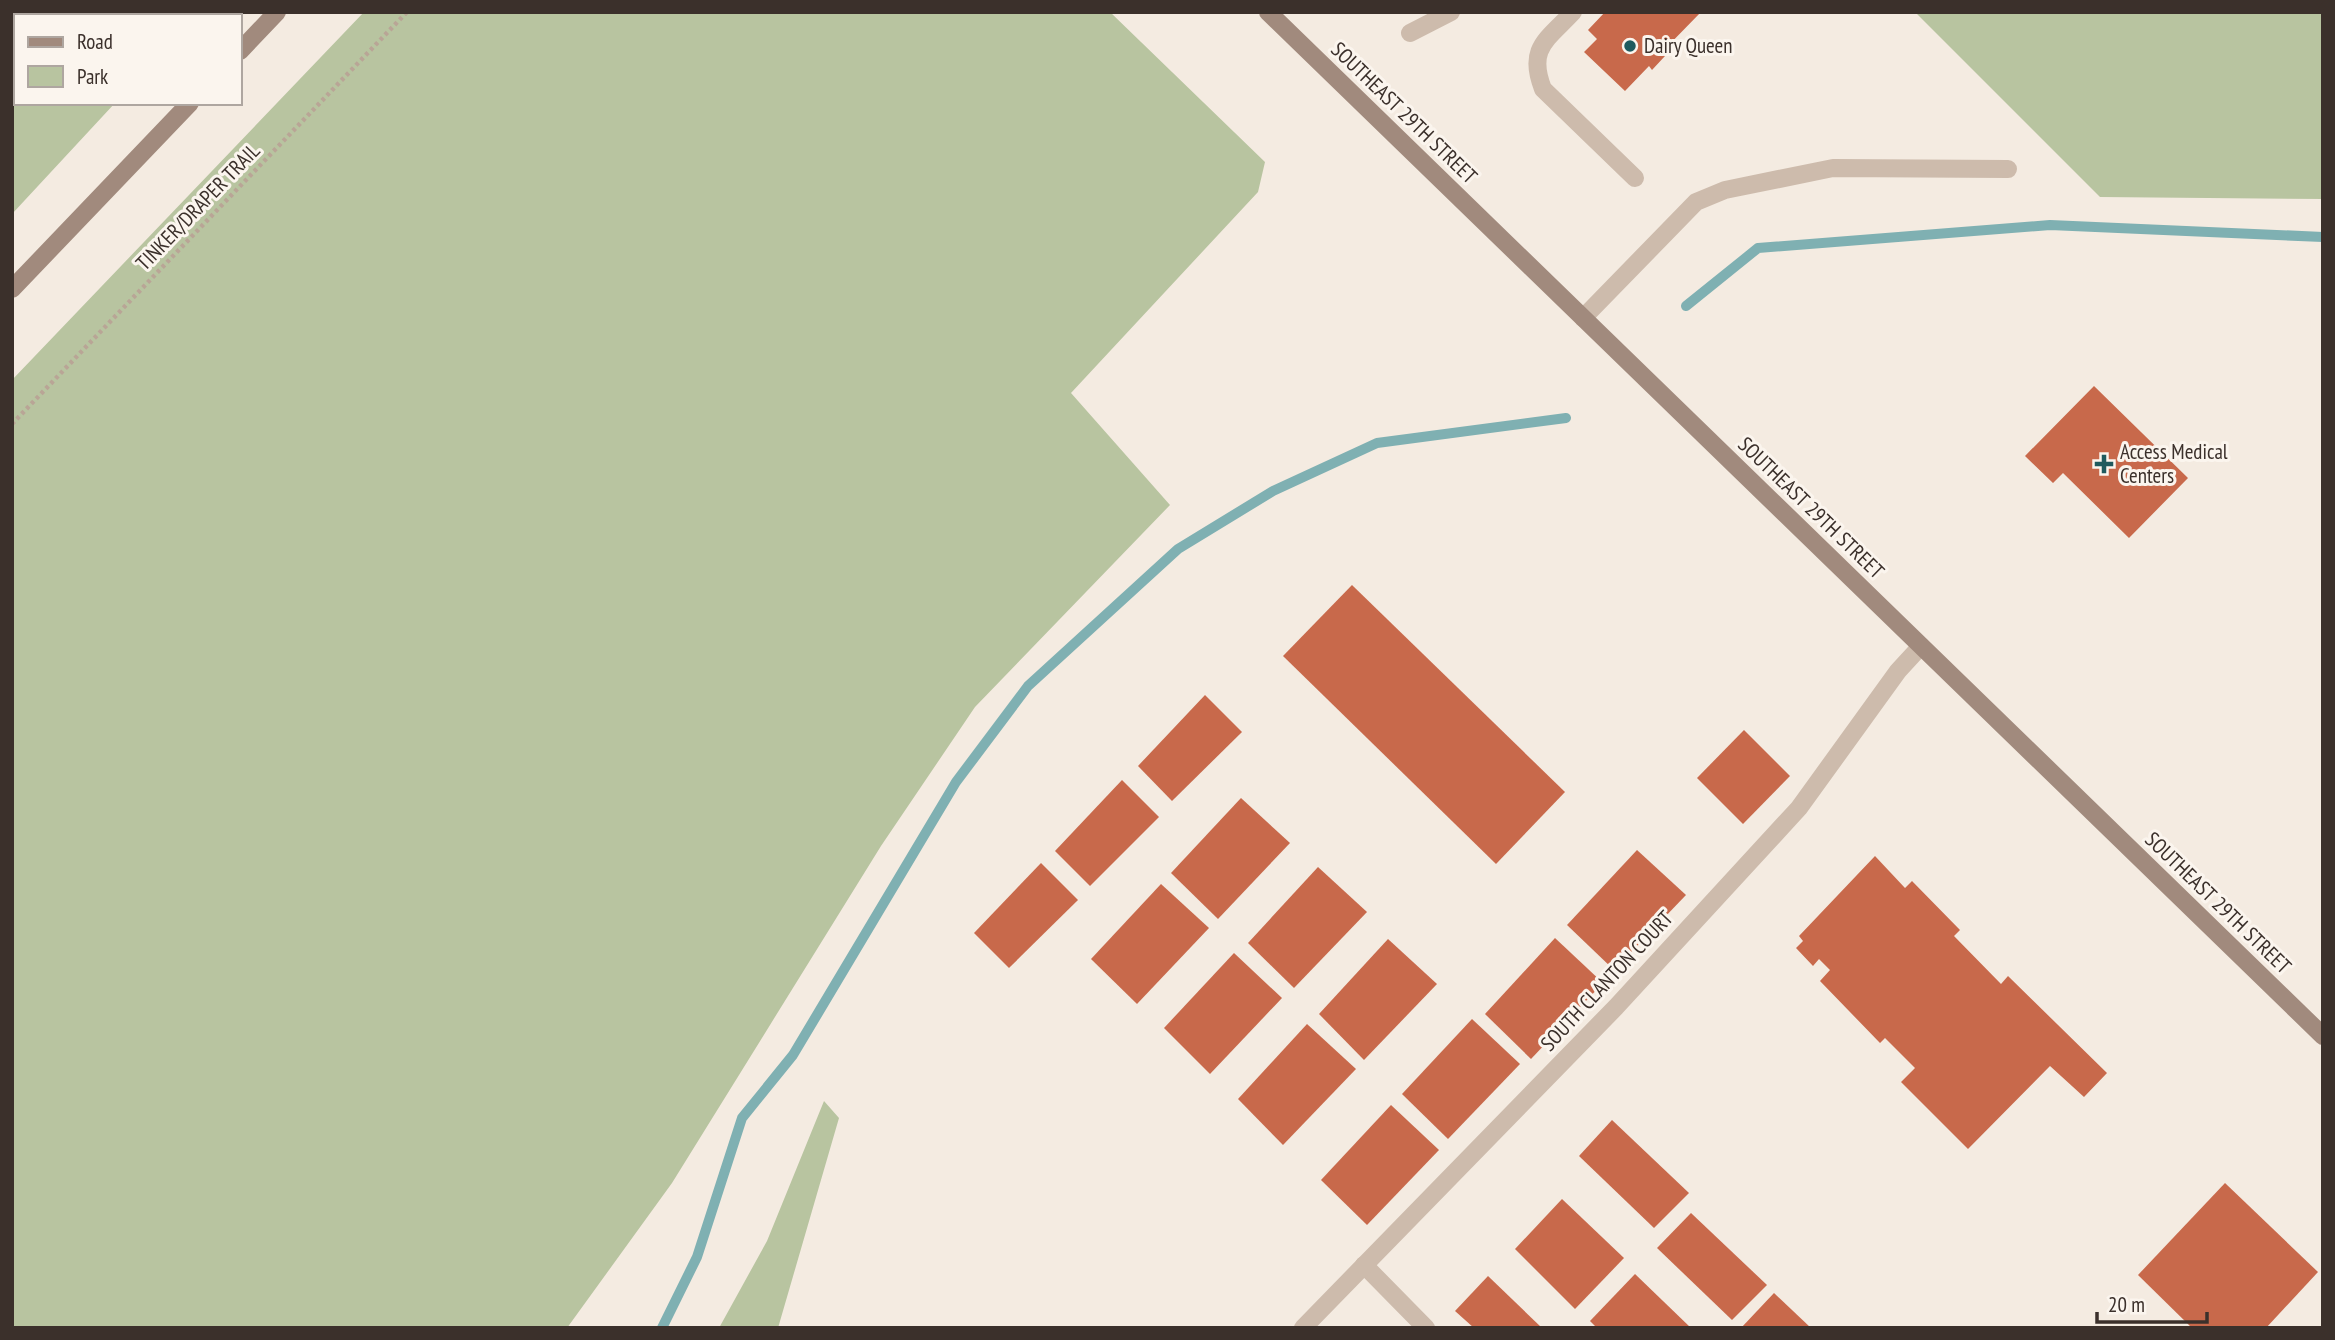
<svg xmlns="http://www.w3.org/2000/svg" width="2335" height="1340" viewBox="0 0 2335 1340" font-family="'PT Sans Narrow',sans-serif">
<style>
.green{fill:#b8c4a0}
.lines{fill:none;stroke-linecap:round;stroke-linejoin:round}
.stream{stroke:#7fb0b2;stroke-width:10}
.building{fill:#c8694b}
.path{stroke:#b9a596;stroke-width:4.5;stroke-dasharray:3.5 3.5;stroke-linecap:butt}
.service{stroke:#cdbbac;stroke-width:18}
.secondary{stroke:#a18a7d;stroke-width:18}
.poi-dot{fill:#1f5a5e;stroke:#fbf5ee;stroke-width:2.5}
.labels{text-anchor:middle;stroke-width:6;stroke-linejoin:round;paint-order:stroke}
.poi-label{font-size:21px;fill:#3b302b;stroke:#fbf5ee;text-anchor:start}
.street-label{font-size:21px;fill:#3b302b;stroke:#fbf5ee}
</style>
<rect width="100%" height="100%" fill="#f4ebe1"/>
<g class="green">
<path d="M12,12h188l-3,4h-181v87h99l-103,111z"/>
<path d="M364,12h746l155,150 -7,30 -187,201 99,112 -195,202 -94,139 -209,337 -105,145h-555v-948z"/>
<path d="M1915,12h408v187l-223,-2z"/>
<path d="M824,1101l15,17 -61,210h-59l48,-87z"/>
</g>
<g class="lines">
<g class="stream">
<path d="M1686,306l72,-58 292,-23 273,12"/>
<path d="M662,1328l35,-71 45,-139 51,-63 163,-273 72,-96 150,-137 95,-58 104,-48 189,-25"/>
</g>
</g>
<g class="building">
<path d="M1605,12h96l-40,41 4,3 -13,14 -3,-4 -24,25 -41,-39 13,-13 -9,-9z"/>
<path d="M2094,386l94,92 -59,60 -66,-65 -10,10 -28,-27z"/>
<path d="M1352,585l213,207 -69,72 -213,-208z"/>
<path d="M1205,695l37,37 -70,69 -34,-35z"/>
<path d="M1744,730l46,46 -47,48 -46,-46z"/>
<path d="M1122,780l37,37 -69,69 -35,-35z"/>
<path d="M1241,798l49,45 -72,76 -47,-46z"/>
<path d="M1637,850l49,45 -72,75 -47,-45z"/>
<path d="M1875,856l30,32 7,-7 48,49 -6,6 47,48 7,-8 99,97 -23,24 -34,-31 -82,83 -67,-67 14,-14 -30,-30 -5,5 -60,-62 10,-11 -11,-11 -6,7 -17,-18 7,-7 -4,-5z"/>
<path d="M1041,863l37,37 -69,68 -35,-35z"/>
<path d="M1318,867l49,45 -73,76 -46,-45z"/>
<path d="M1161,884l48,44 -72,76 -46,-45z"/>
<path d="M1555,938l48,45 -72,76 -46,-45z"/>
<path d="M1388,939l49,45 -73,76 -45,-46z"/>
<path d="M1234,953l48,45 -72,76 -46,-46z"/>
<path d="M1472,1019l48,45 -72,75 -46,-45z"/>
<path d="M1307,1024l49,45 -73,76 -45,-46z"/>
<path d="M1391,1105l48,45 -72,75 -46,-45z"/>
<path d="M1612,1120l77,73 -35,35 -75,-72z"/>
<path d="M2225,1183l93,89 -52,56h-74l-54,-53z"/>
<path d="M1562,1199l62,59 -49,51 -60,-60z"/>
<path d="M1691,1213l76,72 -35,35 -75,-72z"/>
<path d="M1635,1274l56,54h-94l-7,-7z"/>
<path d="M1488,1276l54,52h-68l-19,-17z"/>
<path d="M1774,1293l37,35h-70z"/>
</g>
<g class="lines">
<path class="path" d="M12,424l395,-412"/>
<g class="service">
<path d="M1573,12c-26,28 -46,36 -30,77l92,89"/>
<path d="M1410,33l41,-21"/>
<path d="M1583,318l113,-116 29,-12 108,-22 175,1"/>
<path d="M1364,1265l62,63"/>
<path d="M1303,1328l313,-321 183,-199 99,-137 23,-25"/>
</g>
<g class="secondary">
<path d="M1268,12l1055,1024"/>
<path d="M240,51l37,-39"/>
<path d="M12,289l178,-186"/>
</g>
</g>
<g class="poi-dot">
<circle cx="1630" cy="46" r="7"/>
<path d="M2100.5 453.5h7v7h7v7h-7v7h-7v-7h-7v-7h7z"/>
</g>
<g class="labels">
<g class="poi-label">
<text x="1644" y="53">Dairy Queen</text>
<text x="2120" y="459">Access Medical<tspan x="2120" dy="24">Centers</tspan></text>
</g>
<g class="street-label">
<text transform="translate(1404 113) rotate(44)" y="7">SOUTHEAST 29TH STREET</text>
<text transform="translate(198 207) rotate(-46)" y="7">TINKER/DRAPER TRAIL</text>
<text transform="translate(1811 508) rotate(44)" y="7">SOUTHEAST 29TH STREET</text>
<text transform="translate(2218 903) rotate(44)" y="7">SOUTHEAST 29TH STREET</text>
<text transform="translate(1607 981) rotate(-47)" y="7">SOUTH CLANTON COURT</text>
</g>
</g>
<rect width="2335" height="1340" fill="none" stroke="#3b302b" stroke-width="28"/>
<rect x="14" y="14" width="228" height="91" fill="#fbf5ee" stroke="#aea6a0" stroke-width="2"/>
<rect x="28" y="37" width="35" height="10" fill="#a18a7d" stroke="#aea6a0" stroke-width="2"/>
<text x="77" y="49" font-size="21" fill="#3b302b">Road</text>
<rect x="28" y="66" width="35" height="21" fill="#b8c4a0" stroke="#aea6a0" stroke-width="2"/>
<text x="77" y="84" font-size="21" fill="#3b302b">Park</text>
<path d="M2097 1312v10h110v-10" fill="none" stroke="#3b302b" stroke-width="3.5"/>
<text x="2108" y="1312" font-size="21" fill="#3b302b" stroke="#fbf5ee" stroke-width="5" paint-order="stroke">20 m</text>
</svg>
